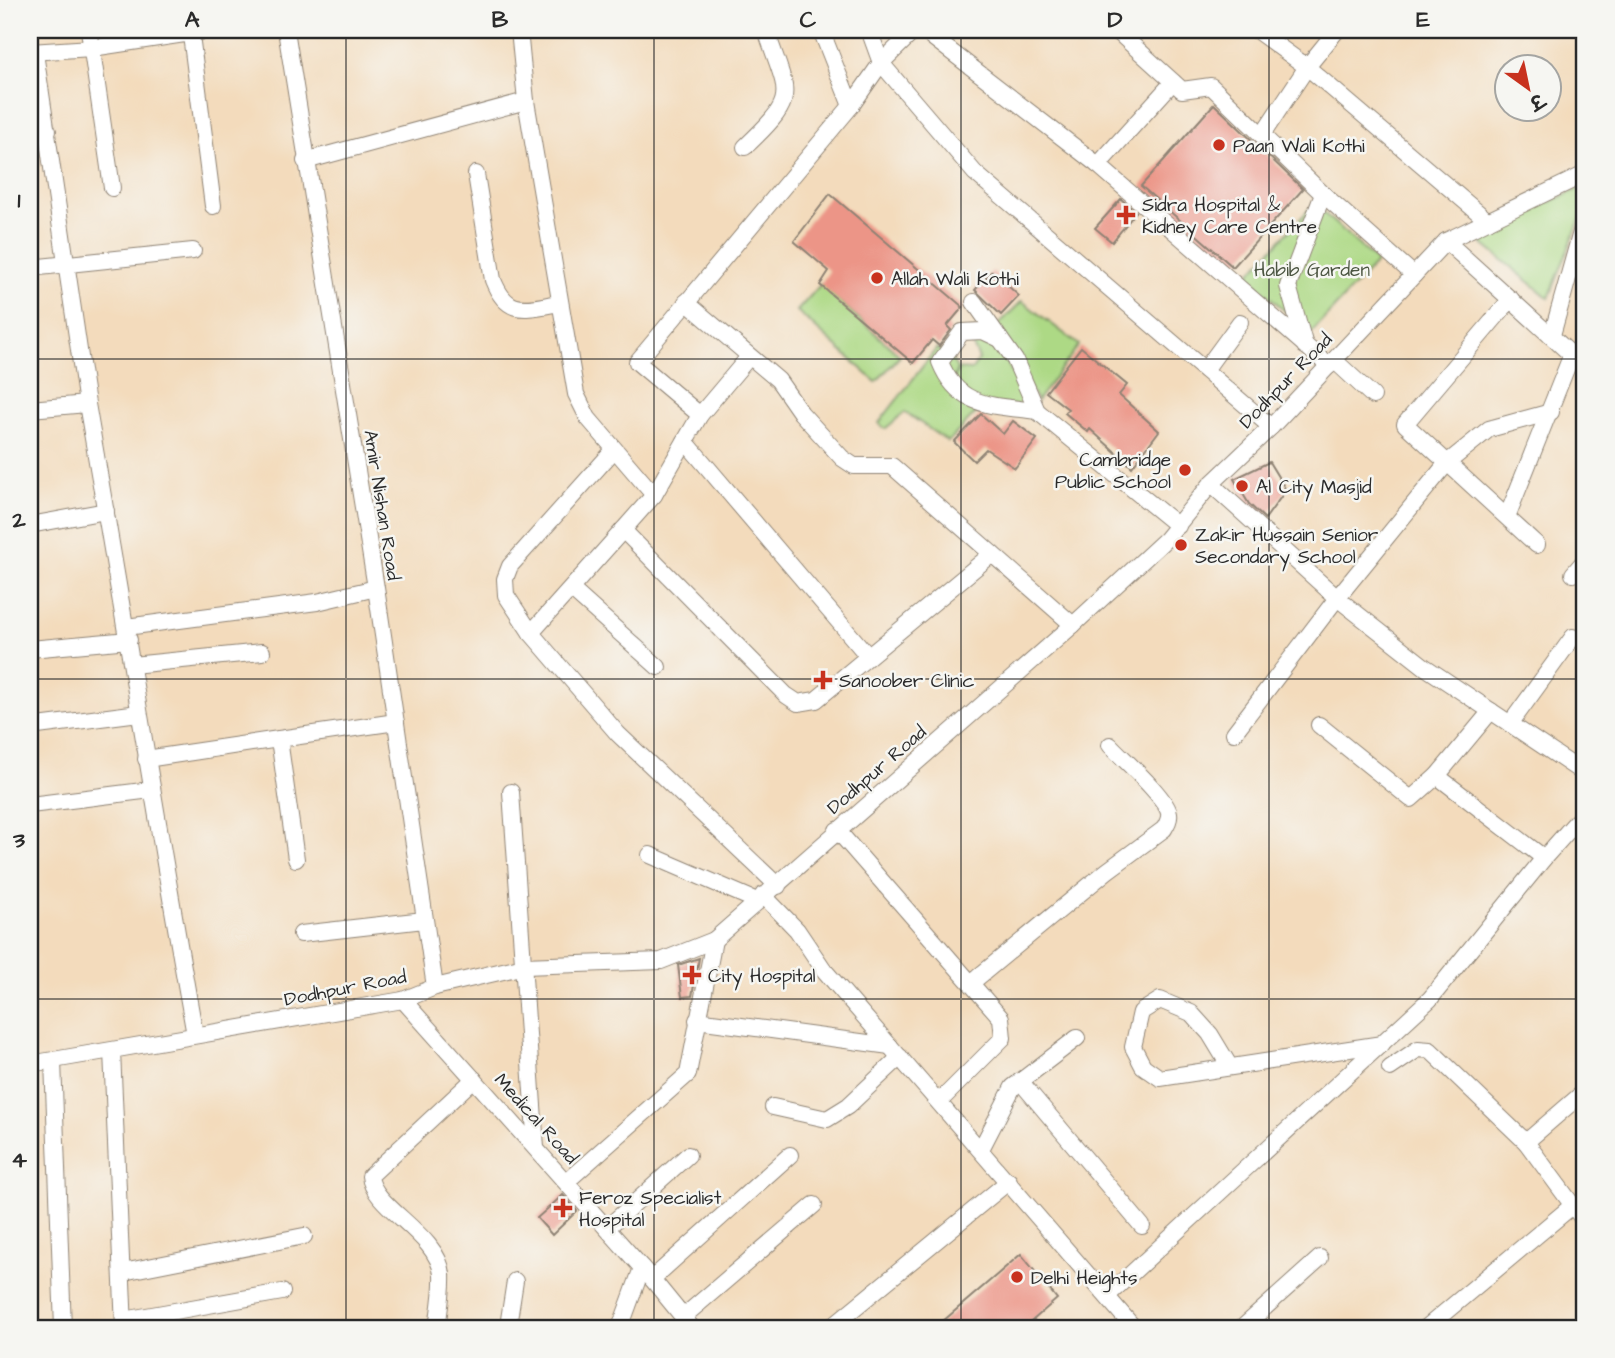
<svg xmlns="http://www.w3.org/2000/svg" width="1615" height="1358" viewBox="0 0 1615 1358" font-family="'Architects Daughter','Playpen Sans Deva',sans-serif">
<style>
.green{fill:#add985;stroke:#6c8258;stroke-width:2}
.building{fill:#ec9587}
.lines{fill:none;stroke-linecap:round;stroke-linejoin:round}
.minor-casing{stroke:#8f8374;stroke-width:18}
.minor{stroke:#fff;stroke-width:16}
.grid{fill:none;stroke:#2b2b2b;stroke-width:2;stroke-opacity:0.55}
.poi-dot{fill:#c8321e;stroke:#f6f6f2;stroke-width:2.5}
.labels{text-anchor:middle;stroke-width:5;stroke-linejoin:round;paint-order:stroke}
.poi-label{font-size:19px;fill:#2b2b2b;stroke:#f6f6f2;text-anchor:start}
.park-label{font-size:19px;fill:#4c5642;stroke:#f6f6f2}
.street-label{font-size:19px;fill:#2b2b2b;stroke:#f6f6f2}
.neatline{fill:none;stroke:#2b2b2b;stroke-width:2.5}
.grid-label{font-size:23px;text-anchor:middle;font-weight:bold;fill:#2b2b2b}
</style>
<rect width="100%" height="100%" fill="#f6f6f2"/>
<filter id="ink" filterUnits="userSpaceOnUse"><feTurbulence type="fractalNoise" baseFrequency=".0143" numOctaves="2"/><feDisplacementMap in="SourceGraphic" scale="14" xChannelSelector="R" yChannelSelector="G"/><feConvolveMatrix kernelMatrix="1 2 1 2 8 2 1 2 1" color-interpolation-filters="sRGB"/></filter>
<filter id="wash" filterUnits="userSpaceOnUse"><feTurbulence type="fractalNoise" baseFrequency=".00686" numOctaves="4" result="noise"/><feDisplacementMap in="SourceGraphic" scale="28" xChannelSelector="R" yChannelSelector="G"/><feGaussianBlur stdDeviation="1.57" result="paint"/><feColorMatrix in="noise" values="0 0 0 0 0 0 0 0 0 0 0 0 0 0 0 0 0 1.4 0 .05"/><feComposite in="paint" operator="in"/></filter>
<g filter="url(#wash)">
<rect width="100%" height="100%" fill="#f3dbbc"/>
<g class="green">
<path d="M1585,186v21l-36,91 -75,-61z"/>
<path d="M1314,204l63,58 -67,72 -63,-58z"/>
<path d="M821,284l79,72 -24,26 -79,-71z"/>
<path d="M1022,301l57,44 -42,56 -41,-74z"/>
<path d="M986,339l13,6 29,61 -53,-2 4,6 -31,32 -43,-30 -20,17 -6,-6 58,-75 14,11 6,9 -4,13 5,-12 14,1 7,-11 -6,-13z"/>
</g>
<g id="blocks">
<g class="building">
<path d="M1214,104l89,85 -70,78 -92,-81z"/>
<path d="M830,194l133,113 -16,19 4,4 -12,16 -7,-6 -19,23 -93,-78 9,-14 -35,-30z"/>
<path d="M1121,199l15,13 -24,30 -17,-14z"/>
<path d="M992,271l27,25 -18,19 -26,-25z"/>
<path d="M1081,347l46,38 -8,10 40,36 -27,36 -42,-38 -2,3 -23,-19 3,-4 -22,-17z"/>
<path d="M981,414l22,20 10,-13 24,18 -22,29 -29,-19 -12,12 -20,-19z"/>
<path d="M1269,462l17,28 -21,29 -16,-15 -15,-25z"/>
<path d="M699,958l-7,38 -10,1 -4,-32z"/>
<path d="M563,1195l14,16 -25,24 -15,-17z"/>
<path d="M1021,1254l36,45 -33,29h-89z"/>
</g>
</g>
</g>
<g filter="url(#ink)">
<use href="#blocks" fill-opacity="0" stroke="#8f8374" stroke-width="2"/>
<g class="lines">
<g class="minor-casing">
<g id="minor">
<path d="M89,30l23,158"/>
<path d="M286,30l90,558 59,399"/>
<path d="M519,30l7,71 50,293 12,24 66,77"/>
<path d="M821,30l30,76"/>
<path d="M869,30l12,33 94,110 296,254"/>
<path d="M923,30l175,135 231,201"/>
<path d="M1116,30l66,60 29,-4 112,108 -35,92 17,60"/>
<path d="M1256,30l51,37 181,154"/>
<path d="M191,35l22,171"/>
<path d="M30,52l62,-4 119,-18"/>
<path d="M30,134l18,-3"/>
<path d="M1262,135l45,-68 30,-37"/>
<path d="M745,147c55,-52 43,-50 21,-117"/>
<path d="M305,161l221,-60"/>
<path d="M1098,165l75,-83"/>
<path d="M476,174l17,106c15,38 33,28 67,23"/>
<path d="M1323,194l91,81"/>
<path d="M1446,241l139,126"/>
<path d="M30,268l163,-17"/>
<path d="M1511,299l-106,125 132,121"/>
<path d="M686,302l92,78 23,33 41,45 12,8h38l181,159"/>
<path d="M974,302l41,58 22,51 141,115"/>
<path d="M1552,335l33,-117"/>
<path d="M1000,339l-17,-8 -21,1 -22,30c19,47 53,43 97,49"/>
<path d="M748,358l-48,57 -46,80 -31,35 163,165 12,8 18,-3 176,-146"/>
<path d="M1334,360l39,36"/>
<path d="M1205,370l35,-48"/>
<path d="M87,404c37,210 70,421 108,631"/>
<path d="M30,409l57,-5 -52,-351"/>
<path d="M700,415l-63,-53 214,-256 30,-43 34,-33"/>
<path d="M685,441l183,215"/>
<path d="M614,450l-104,116 -5,13 1,16 25,38 87,101 160,152"/>
<path d="M1211,484l126,114 88,69 160,107"/>
<path d="M1507,517l65,-163"/>
<path d="M30,525l76,-14"/>
<path d="M1573,574l12,-14"/>
<path d="M571,589l87,78"/>
<path d="M126,627l191,-25 59,-14"/>
<path d="M531,633l92,-103"/>
<path d="M30,649l99,-9"/>
<path d="M132,665l130,-13"/>
<path d="M1510,724l63,-87"/>
<path d="M1319,725l92,74 26,-23 54,-65"/>
<path d="M30,727l109,-14"/>
<path d="M1234,733l103,-135 110,-135 42,-34 62,-17"/>
<path d="M146,759l133,-20"/>
<path d="M1437,776l107,82"/>
<path d="M511,792l25,356"/>
<path d="M30,805l121,-15"/>
<path d="M837,830l164,188 2,20 -64,64"/>
<path d="M650,855l107,46"/>
<path d="M296,859l-17,-120 117,-17"/>
<path d="M763,895l34,35 27,40 310,358"/>
<path d="M301,934l123,-14"/>
<path d="M971,983l136,-112 57,-42c3,-5 6,-10 5,-16 -3,-16 -46,-54 -59,-68"/>
<path d="M403,1000l249,279 40,49"/>
<path d="M697,1020l193,26"/>
<path d="M112,1051l12,277"/>
<path d="M53,1061l10,267"/>
<path d="M30,1064l373,-64 32,-13 89,-21 137,-5 53,-21 359,-315 93,-86 45,-55 60,-57 175,-186 139,-67"/>
<path d="M1230,1067l-20,-33 -19,-21 -31,-13 -19,12 -8,35 10,19 17,12 222,-34"/>
<path d="M1390,1068l28,-19 12,1 96,92 59,80"/>
<path d="M1020,1081l122,145"/>
<path d="M773,1107l54,12 21,-13 52,-49"/>
<path d="M1526,1142l59,-51"/>
<path d="M981,1149l32,-62 64,-49"/>
<path d="M566,1182l122,-108 26,-134"/>
<path d="M607,1228l81,-73"/>
<path d="M123,1272l181,-36"/>
<path d="M652,1279l138,-124"/>
<path d="M515,1281l-7,45 20,2"/>
<path d="M1108,1295l322,-296 114,-141 41,-46"/>
<path d="M683,1317l131,-112"/>
<path d="M124,1320l158,-28"/>
<path d="M437,1328c2,-17 6,-36 5,-54 -4,-40 -70,-67 -72,-98l104,-97"/>
<path d="M620,1328l22,-60"/>
<path d="M830,1328l179,-147"/>
<path d="M1242,1328l78,-70"/>
<path d="M1426,1328l146,-122"/>
</g>
</g>
<use href="#minor" class="minor"/>
</g>
</g>
<path class="grid" d="M346,30v1298M654,30v1298M961,30v1298M1269,30v1298M30,359h1555M30,679h1555M30,999h1555"/>
<g class="poi-dot">
<circle cx="1219" cy="145" r="7"/>
<path d="M1122.5 204.5h7v7h7v7h-7v7h-7v-7h-7v-7h7z"/>
<circle cx="877" cy="278" r="7"/>
<circle cx="1185" cy="470" r="7"/>
<circle cx="1242" cy="486" r="7"/>
<circle cx="1181" cy="545" r="7"/>
<path d="M819.5 669.5h7v7h7v7h-7v7h-7v-7h-7v-7h7z"/>
<path d="M688.5 964.5h7v7h7v7h-7v7h-7v-7h-7v-7h7z"/>
<path d="M559.5 1197.5h7v7h7v7h-7v7h-7v-7h-7v-7h7z"/>
<circle cx="1017" cy="1277" r="7"/>
</g>
<g class="labels">
<g class="poi-label">
<text x="1233" y="152">Paan Wali Kothi</text>
<text x="1142" y="211">Sidra Hospital &amp;<tspan x="1142" dy="22">Kidney Care Centre</tspan></text>
<text x="891" y="285">Allah Wali Kothi</text>
<text x="1171" y="466" text-anchor="end">Cambridge<tspan x="1171" dy="22">Public School</tspan></text>
<text x="1256" y="493">Al City Masjid</text>
<text x="1195" y="541">Zakir Hussain Senior<tspan x="1195" dy="22">Secondary School</tspan></text>
<text x="839" y="687">Sanoober Clinic</text>
<text x="708" y="982">City Hospital</text>
<text x="579" y="1204">Feroz Specialist<tspan x="579" dy="22">Hospital</tspan></text>
<text x="1031" y="1284">Delhi Heights</text>
</g>
<g class="park-label">
<text x="1312" y="276">Habib Garden</text>
</g>
<g class="street-label">
<text transform="translate(1285 380) rotate(-46)" y="7">Dodhpur Road</text>
<text transform="translate(383 505) rotate(81)" y="7">Amir Nishan Road</text>
<text transform="translate(876 769) rotate(-41)" y="7">Dodhpur Road</text>
<text transform="translate(345 987) rotate(-11)" y="7">Dodhpur Road</text>
<text transform="translate(537 1118) rotate(48)" y="7">Medical Road</text>
</g>
</g>
<rect width="1615" height="1358" fill="none" stroke="#f6f6f2" stroke-width="77"/>
<g transform="translate(1528 88) rotate(147)"><circle r="33" fill="#f6f6f2" stroke="#a5a5a2" stroke-width="2"/>
<path d="M0-5L12 26L0 18L-12 26Z" fill="#c8321e"/>
<text y="-10" font-size="19" font-weight="bold" text-anchor="middle" fill="#2b2b2b">उ</text>
</g>
<rect x="38" y="38" width="1538" height="1282" class="neatline"/>
<g class="grid-label">
<text x="192" y="27">A</text>
<text x="500" y="27">B</text>
<text x="808" y="27">C</text>
<text x="1115" y="27">D</text>
<text x="1423" y="27">E</text>
<text x="19" y="207">1</text>
<text x="19" y="527">2</text>
<text x="19" y="847">3</text>
<text x="19" y="1167">4</text>
</g>
</svg>
